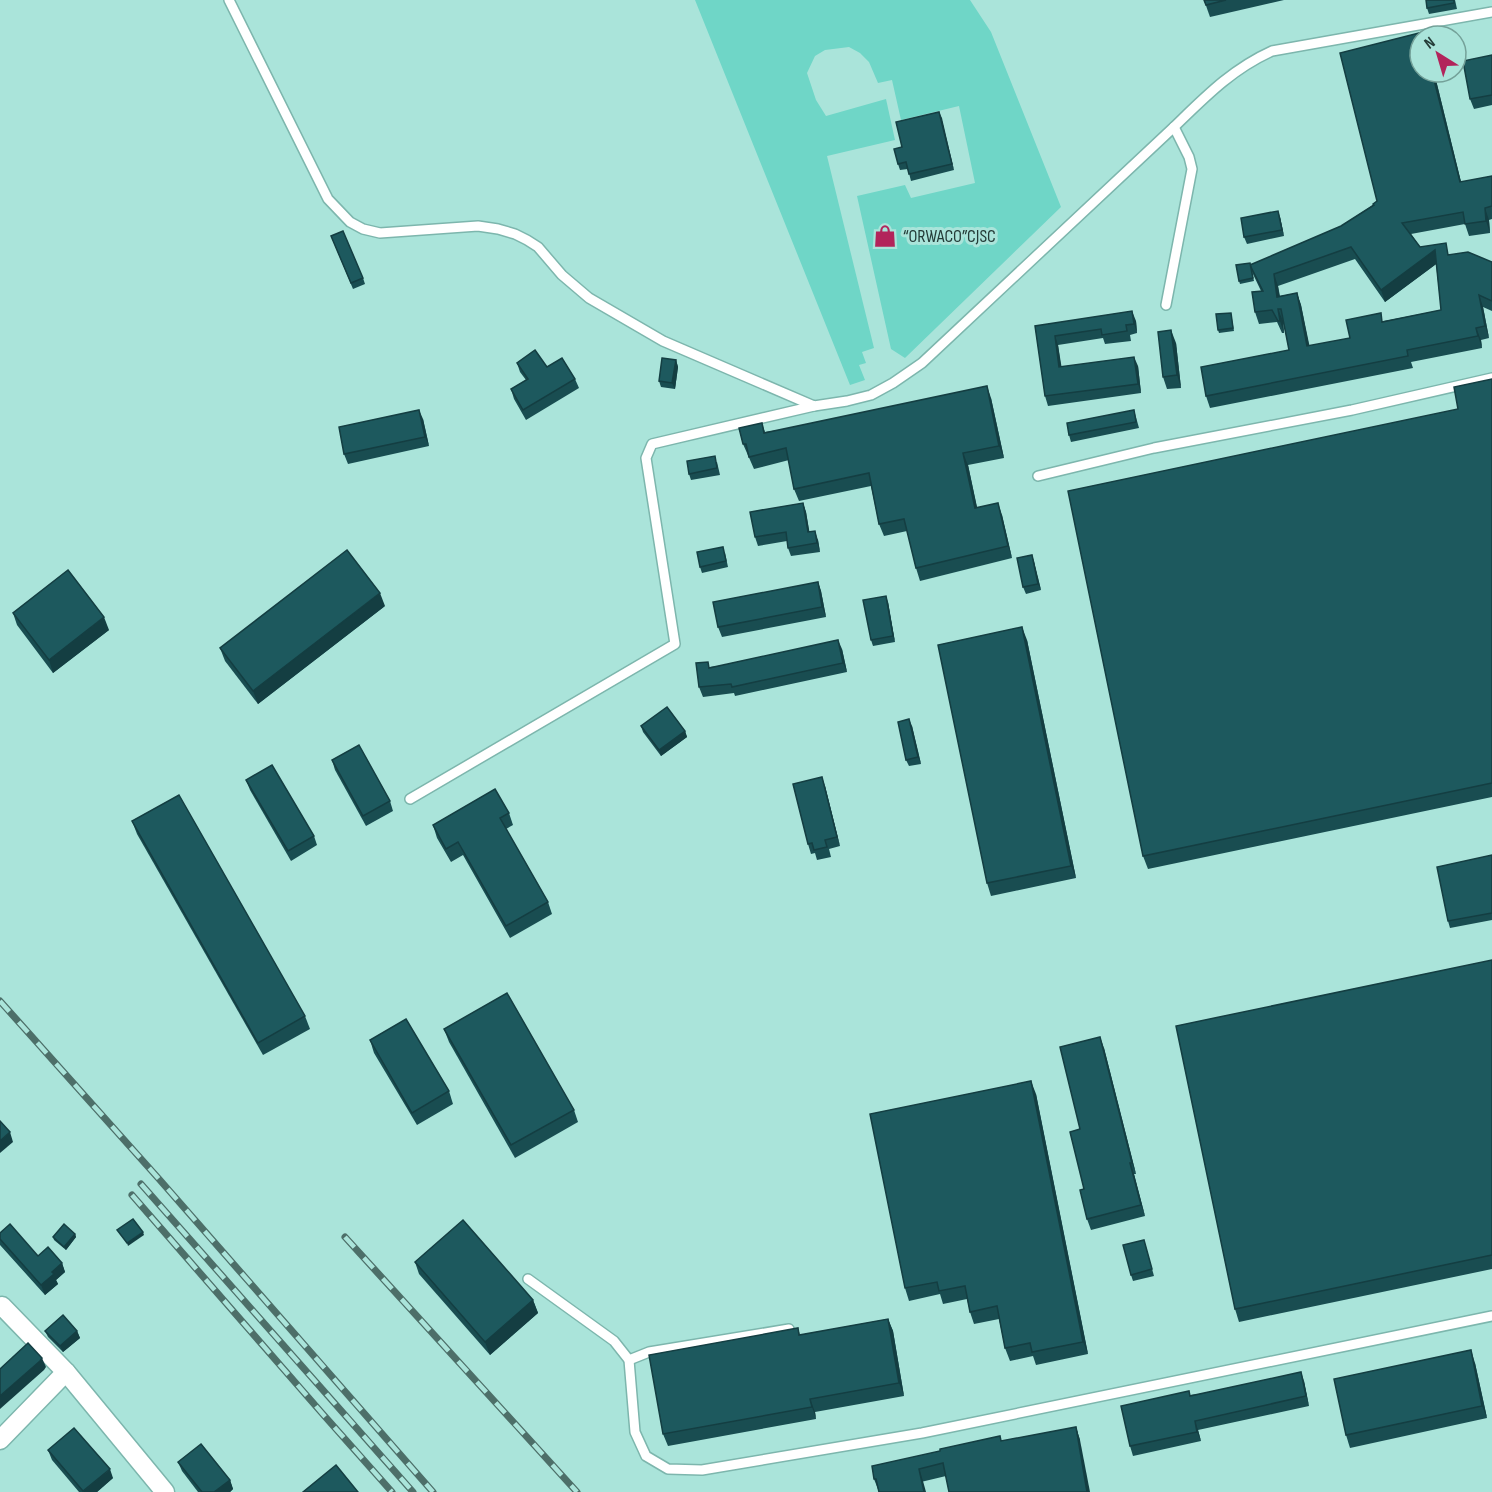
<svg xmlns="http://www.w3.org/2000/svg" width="1492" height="1492" viewBox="0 0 1492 1492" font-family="'Sofia Sans Condensed',sans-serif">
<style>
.green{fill:#6fd6c7}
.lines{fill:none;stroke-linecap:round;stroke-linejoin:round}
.lane-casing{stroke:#7db6ad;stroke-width:12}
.street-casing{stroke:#7db6ad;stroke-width:21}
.lane{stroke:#fff;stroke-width:9}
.street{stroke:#fff;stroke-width:18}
.rail-casing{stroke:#4d6f69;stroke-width:7}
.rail{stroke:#aae4da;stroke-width:4.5;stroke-dasharray:14;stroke-linecap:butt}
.wall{fill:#194d51;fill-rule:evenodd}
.shaded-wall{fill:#143e42}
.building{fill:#1d595e;stroke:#143e42;stroke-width:1.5;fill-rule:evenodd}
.labels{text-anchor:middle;stroke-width:6;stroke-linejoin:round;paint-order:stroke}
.poi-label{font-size:18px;fill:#243c38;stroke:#aae4da;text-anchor:start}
</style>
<rect width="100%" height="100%" fill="#aae4da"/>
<path class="green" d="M695,0h275l21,32 70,175 -156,151 -14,-9 -34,-153 48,-11 6,13 64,-15 -16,-77 -58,14 -9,-40 -14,3 -9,-21 -9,-9 -11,-6 -24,3 -10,6 -8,17 9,27 10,16 60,-17 9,41 -68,16 47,192 -12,4 4,11 -7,2 6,15 -15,5z"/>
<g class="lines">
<g class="lane-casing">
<g id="lane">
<path d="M229,0l99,199 22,23 13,7 17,4 98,-7 20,3 17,5 12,6 11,7 24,28 27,23 74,43 151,65 33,-5 24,-6 22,-12 29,-20 252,-236c31,-30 58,-58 98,-76l220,-39"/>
<path d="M1166,305l26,-136 -3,-12 -15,-30"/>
<path d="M1038,476l116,-28 198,-38 140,-32"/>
<path d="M410,799l265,-155 -29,-186 6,-14 162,-38"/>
<path d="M528,1279l86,62 15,19 6,72 11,24 22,13 34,1 220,-37 570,-117"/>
<path d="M629,1360l20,-8 140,-23"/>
</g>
</g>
<g class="street-casing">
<g id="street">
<path d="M2,1306l64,66 99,120"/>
<path d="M0,1440l66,-68"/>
</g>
</g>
<use href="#lane" class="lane"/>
<use href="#street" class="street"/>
<g class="rail-casing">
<g id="rail">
<path d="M0,1001l159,178 274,313"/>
<path d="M141,1184l272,308"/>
<path d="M132,1195l189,217 71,80"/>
<path d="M345,1237l232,255"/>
</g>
</g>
<use href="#rail" class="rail"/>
</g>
<g class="wall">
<path d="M1204,0h80l-74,17z"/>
<path d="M1455,0l2,9 -28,5 -2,-6z"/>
<path d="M1492,55v50l-18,4 -4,-10z"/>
<path d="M1420,72h14l27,110 31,-6v43l-3,1 1,13 -21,3 -4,-12 -54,10 9,13 31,8 41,7v49l-9,-4 6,31 -8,2 1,8 -71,14 2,6 -203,40 -4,-12 83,-46 -6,-29 1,12h-2l-5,-11 -18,2 -4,-12 6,-21 -9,-19 2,9 -14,3 -1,-3 12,-16 90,-39 32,-21 4,-4zM1355,259l30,43 51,-38 5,46 -57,11 -34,17 -41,8 -8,-41 -4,-12 -17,3 -2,-10z"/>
<path d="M939,112l15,58 -43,11 -3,-12 -8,1 -2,-6 4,-17z"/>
<path d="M1280,217l4,19 -37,8 -3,-7z"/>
<path d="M331,236l32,42 2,6 -12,5z"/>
<path d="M1231,313l3,18 -15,2 -1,-3z"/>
<path d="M1136,321l1,12 -7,2 1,6 -26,3 -2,-6 -45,7 3,22 77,-1 3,27 -93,13 -3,-10 -10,-70z"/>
<path d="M1176,343l5,45 -14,1 -4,-12z"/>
<path d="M676,360l2,7 -3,22 -14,-2 -2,-6z"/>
<path d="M517,363l30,4 28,12 4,9 -53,32 -12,-21 -3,-10 15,-9 -6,-8z"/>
<path d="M1492,379v418l-344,72 -5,-13 315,-447z"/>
<path d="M991,398l13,60 -36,7 9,43 25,7 10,43 -92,23 -4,-13 -9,-37 -23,5 -5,-12 -8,-38 -72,15 -5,-12 -5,-29 -35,9 -11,-25 19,-21 3,9z"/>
<path d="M1134,410l5,18 -68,14 -2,-7z"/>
<path d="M423,419l6,27 -81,18 -4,-10z"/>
<path d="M717,462l3,13 -29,5 -2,-6z"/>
<path d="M803,503l3,9 3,19 9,9 2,12 -29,4 -3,-8 -1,-7 -29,5 -3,-9z"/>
<path d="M725,553l3,14 -26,6 -2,-6z"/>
<path d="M1032,555l9,35 -15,4 -3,-7z"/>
<path d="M818,582l3,9 5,26 -104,20 -4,-10z"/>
<path d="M888,602l7,40 -22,4 -2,-6z"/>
<path d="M385,606l-127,98 -33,-43 -5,-13z"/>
<path d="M13,613l96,17 -56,43 -36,-48z"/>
<path d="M1027,640l49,238 -85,18 -4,-13z"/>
<path d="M842,649l5,23 -112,24 -1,-3 -31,4 -4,-10 11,-20z"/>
<path d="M641,726l44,5 2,6 -26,19 -18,-24z"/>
<path d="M912,726l9,38 -12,2 -3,-6z"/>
<path d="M332,760l58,41 3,10 -27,15 -31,-56z"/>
<path d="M246,780l68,56 3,9 -26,16 -41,-71z"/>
<path d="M825,786l15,60 -11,3 2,8 -14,3 -2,-7 -4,1 -3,-10z"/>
<path d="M509,813l4,12 -7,4 42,73 4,12 -42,24 -47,-83 -12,7 -14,-24 -4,-13z"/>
<path d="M132,821l173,195 5,13 -47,26 -126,-221z"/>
<path d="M1492,855v65l-42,8 -2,-7z"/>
<path d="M1492,960v309l-253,53 -4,-13z"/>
<path d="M444,1029l130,81 4,12 -63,36 -66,-116z"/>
<path d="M370,1040l79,51 4,13 -36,21 -43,-72z"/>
<path d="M1104,1048l32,126h-2l11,42 -54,14 -4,-11 -3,-30 -4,-60z"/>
<path d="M1036,1094l52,260 -52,11 -3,-9 -23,5 -5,-13 -6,-29 -25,5 -4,-12 -3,-13 -24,5 -3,-10 -31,7 -4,-13z"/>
<path d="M0,1233l38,23 24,7 3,9 -9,8 2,4 -13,11 -45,-50z"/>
<path d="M75,1234l1,3 -10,13 -12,-10 -1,-3z"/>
<path d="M1144,1240l10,36 -21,5 -2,-6z"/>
<path d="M415,1262l118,38 5,13 -48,42 -71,-81z"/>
<path d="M888,1319l5,12 11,65 -89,16 1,7 -148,27 -5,-12 135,-106 2,7z"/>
<path d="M45,1331h32l3,7 -17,14 -15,-15z"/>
<path d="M1475,1363l12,55 -137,30 -4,-13z"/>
<path d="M1304,1381l5,25 -111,24 3,11 -68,15 -3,-10 59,-55 1,4z"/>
<path d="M1076,1427l4,13 -134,36 -67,16 -5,-13 127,-38z"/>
<path d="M48,1450l65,28 -16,14h-18l-27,-32z"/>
<path d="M178,1462l52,18 3,9 -3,3h-32l-16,-21z"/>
</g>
<g class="shaded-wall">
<path d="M1432,72h2l30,122 -4,-12z"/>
<path d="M939,112l3,6 12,52 -2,-6z"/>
<path d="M1485,208l4,12 1,13 -4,-12z"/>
<path d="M1278,211l2,6 4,19 -2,-6z"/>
<path d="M1435,250l4,12 -54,40 -4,-12z"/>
<path d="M1274,274l4,12 3,22 -4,-11z"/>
<path d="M1297,293l4,12 11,53 -5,-12z"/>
<path d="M1479,295l4,12 6,31 -4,-12z"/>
<path d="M1278,309l5,12 1,12 -4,-12z"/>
<path d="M1132,311l4,10 1,12 -3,-9z"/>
<path d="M1476,328l5,12 1,8 -4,-12z"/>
<path d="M1171,330l5,13 5,45 -4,-13z"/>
<path d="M1055,336l3,9 5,31 -4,-9z"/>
<path d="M1134,357l4,9 3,27 -3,-9z"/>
<path d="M676,360l2,7 -3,22 -3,-6z"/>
<path d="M987,386l4,12 13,60 -5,-12z"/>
<path d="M419,410l4,9 6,27 -4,-9z"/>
<path d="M963,453l5,12 12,56 -5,-13z"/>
<path d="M803,503l3,9 5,29 -3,-9z"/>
<path d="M998,503l4,12 10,43 -4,-12z"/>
<path d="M815,531l3,9 2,12 -3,-9z"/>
<path d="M1032,555l2,6 7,29 -3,-6z"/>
<path d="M818,582l3,9 5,26 -4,-10z"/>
<path d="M380,593l5,13 -127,98 -5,-13z"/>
<path d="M886,596l2,6 7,40 -2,-6z"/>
<path d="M104,617l5,13 -56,43 -4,-13z"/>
<path d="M1022,627l5,13 49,238 -5,-12z"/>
<path d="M838,640l4,9 5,23 -4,-9z"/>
<path d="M909,719l3,7 9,38 -3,-7z"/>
<path d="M685,731l2,6 -26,19 -2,-6z"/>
<path d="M822,777l3,9 15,60 -3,-9z"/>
<path d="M1100,1037l4,11 32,126 -4,-11z"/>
<path d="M1031,1081l5,13 52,260 -5,-12z"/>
<path d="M10,1132l3,10 -13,11v-12z"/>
<path d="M1130,1163l4,11 11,42 -4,-11z"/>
<path d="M143,1232l1,3 -16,11 -1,-3z"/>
<path d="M75,1234l1,3 -10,13 -2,-3z"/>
<path d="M62,1263l3,9 -9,8 2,4 -13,11 -4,-10 11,-13z"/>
<path d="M533,1300l5,13 -48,42 -5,-13z"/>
<path d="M888,1319l5,12 11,65 -5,-13z"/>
<path d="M77,1331l3,7 -17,14 -3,-6z"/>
<path d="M1471,1350l4,13 12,55 -5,-12z"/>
<path d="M42,1358l4,9 -2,3 -44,39v-13z"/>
<path d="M1301,1372l3,9 5,25 -3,-10z"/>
<path d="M810,1399l5,13 1,7 -4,-12z"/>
<path d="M1195,1421l3,9 3,11 -4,-9z"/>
<path d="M1076,1427l4,13 10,52h-3z"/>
<path d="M110,1469l3,9 -16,14h-14z"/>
<path d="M919,1469l4,12 3,11h-2z"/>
<path d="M230,1480l3,9 -3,3h-16z"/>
</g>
<g class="building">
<path d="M1204,0h22l-20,5z"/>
<path d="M1426,0h28v3l-27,5z"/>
<path d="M1423,32v4h-3v36h12l28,110 32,-6v30l-7,2 1,13 -21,3 -2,-12 -61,11 18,24 26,-4 2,12 20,-3 24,10v39l-13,-6 6,31 -9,2 2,8 -71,14 1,6 -202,40 -5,-29 88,-17 -8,-41h-3l2,12h-2l-6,-11 -17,2 -3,-20 11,-1 -13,-26 91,-39 33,-21 -1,-1 4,-3 -37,-148zM1351,247l30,43 54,-40 6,60 -59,12 -1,-9 -35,7 4,18 -43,8 -10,-53 -20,4 -3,-23z"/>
<path d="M1492,55v40l-22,4 -7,-38z"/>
<path d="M939,112l13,52 -43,10 -3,-12 -8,2 -4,-15 8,-2 -6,-25z"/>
<path d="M1278,211l4,19 -38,7 -3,-19z"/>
<path d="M343,231l20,47 -12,5 -20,-47z"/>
<path d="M1250,263l3,15 -14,3 -3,-16z"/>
<path d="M1132,311l2,13 -8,1 1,6 -25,4 -1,-6 -46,7 4,31 75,-10 4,27 -93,12 -10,-70z"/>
<path d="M1231,313l2,15 -15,2 -2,-16z"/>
<path d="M1171,330l6,45 -14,2 -5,-45z"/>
<path d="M535,350l12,17 15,-9 13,21 -52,31 -12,-21 17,-10 -11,-16z"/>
<path d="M662,358l14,2 -4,23 -13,-2z"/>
<path d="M1492,379v404l-349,73 -75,-365 390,-82 -4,-22z"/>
<path d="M987,386l12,60 -36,7 12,55 23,-5 10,43 -92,22 -12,-49 -25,5 -10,-51 -75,16 -8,-41 -37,9 -3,-13h-3l-4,-16 23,-5 2,10z"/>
<path d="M419,410l6,27 -81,17 -5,-27z"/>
<path d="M1134,410l2,12 -67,13 -2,-12z"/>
<path d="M715,456l2,12 -28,6 -2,-13z"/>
<path d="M803,503l5,29 7,-1 2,12 -29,5 -2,-16 -31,5 -5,-25z"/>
<path d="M723,547l3,14 -26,6 -3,-15z"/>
<path d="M347,550l33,43 -127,98 -33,-43z"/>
<path d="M1032,555l6,29 -15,3 -6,-29z"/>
<path d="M68,570l36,47 -55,43 -36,-47z"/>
<path d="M818,582l4,25 -104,20 -5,-25z"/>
<path d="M886,596l7,40 -22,4 -8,-40z"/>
<path d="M1022,627l49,239 -84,17 -49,-238z"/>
<path d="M838,640l5,23 -111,24 -1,-3 -32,3 -3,-24 12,-1 1,6z"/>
<path d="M667,707l18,24 -26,19 -18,-24z"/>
<path d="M909,719l9,38 -12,3 -8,-38z"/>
<path d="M359,745l31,56 -27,15 -31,-56z"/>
<path d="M272,765l42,71 -26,15 -42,-71z"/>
<path d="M822,777l15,60 -12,3 2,7 -13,3 -2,-7 -4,1 -15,-60z"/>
<path d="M495,789l14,24 -9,5 48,84 -42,24 -48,-84 -12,7 -13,-24z"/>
<path d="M179,795l126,221 -47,27 -126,-222z"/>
<path d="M1492,855v58l-44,8 -11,-54z"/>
<path d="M1492,960v295l-257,54 -59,-283z"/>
<path d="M507,993l67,117 -63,35 -67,-116z"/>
<path d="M406,1019l43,72 -37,22 -42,-73z"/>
<path d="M1100,1037l32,126h-2l11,42 -54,14 -7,-29 4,-1 -14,-57 10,-3 -20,-82z"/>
<path d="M1031,1081l52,261 -51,10 -2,-9 -25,5 -8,-42 -27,6 -5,-26 -26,5 -2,-9 -32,6 -35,-174z"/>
<path d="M0,1121l10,11 -10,9z"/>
<path d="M133,1219l10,13 -16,11 -10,-13z"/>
<path d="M463,1220l70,80 -48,42 -70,-80z"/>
<path d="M10,1224l28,32 10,-9 14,16 -10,9 2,2 -13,11 -41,-46v-6z"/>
<path d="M64,1224l11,10 -11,13 -11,-10z"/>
<path d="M1144,1240l8,29 -21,6 -8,-30z"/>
<path d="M63,1315l14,16 -17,15 -15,-15z"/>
<path d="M888,1319l11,64 -89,16 2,8 -149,27 -14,-79 149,-27 1,7z"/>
<path d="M28,1343l14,15 -2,3 -40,35v-27z"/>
<path d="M1471,1350l11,56 -136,29 -12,-56z"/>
<path d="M1301,1372l5,24 -111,25 2,11 -67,14 -9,-40 68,-15 1,5z"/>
<path d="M1076,1427l11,65h-138l-6,-29 -24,6 5,23h-45l-3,-13h-2l-2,-13 68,-15v-2l60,-13 1,5z"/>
<path d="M74,1428l36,41 -27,22 -35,-41z"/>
<path d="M201,1444l29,36 -16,12h-12l-24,-30z"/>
<path d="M336,1465l22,27h-55z"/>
</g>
<defs>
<g id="shop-bare" transform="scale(1.8)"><path d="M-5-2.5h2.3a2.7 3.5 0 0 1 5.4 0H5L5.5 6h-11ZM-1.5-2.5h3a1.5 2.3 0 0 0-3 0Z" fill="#b2245b" stroke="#aae4da" stroke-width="2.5" paint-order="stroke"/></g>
</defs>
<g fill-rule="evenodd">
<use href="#shop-bare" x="885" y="236"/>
</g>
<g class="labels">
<g class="poi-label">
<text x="903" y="242">“ORWACO”CJSC</text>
</g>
</g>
<g transform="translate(1438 54) rotate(323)"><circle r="28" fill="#aae4da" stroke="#74a199" stroke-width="1.5"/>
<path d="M0-4.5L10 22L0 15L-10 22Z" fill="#b2245b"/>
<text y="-9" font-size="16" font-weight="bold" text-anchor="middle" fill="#243c38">N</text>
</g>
</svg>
